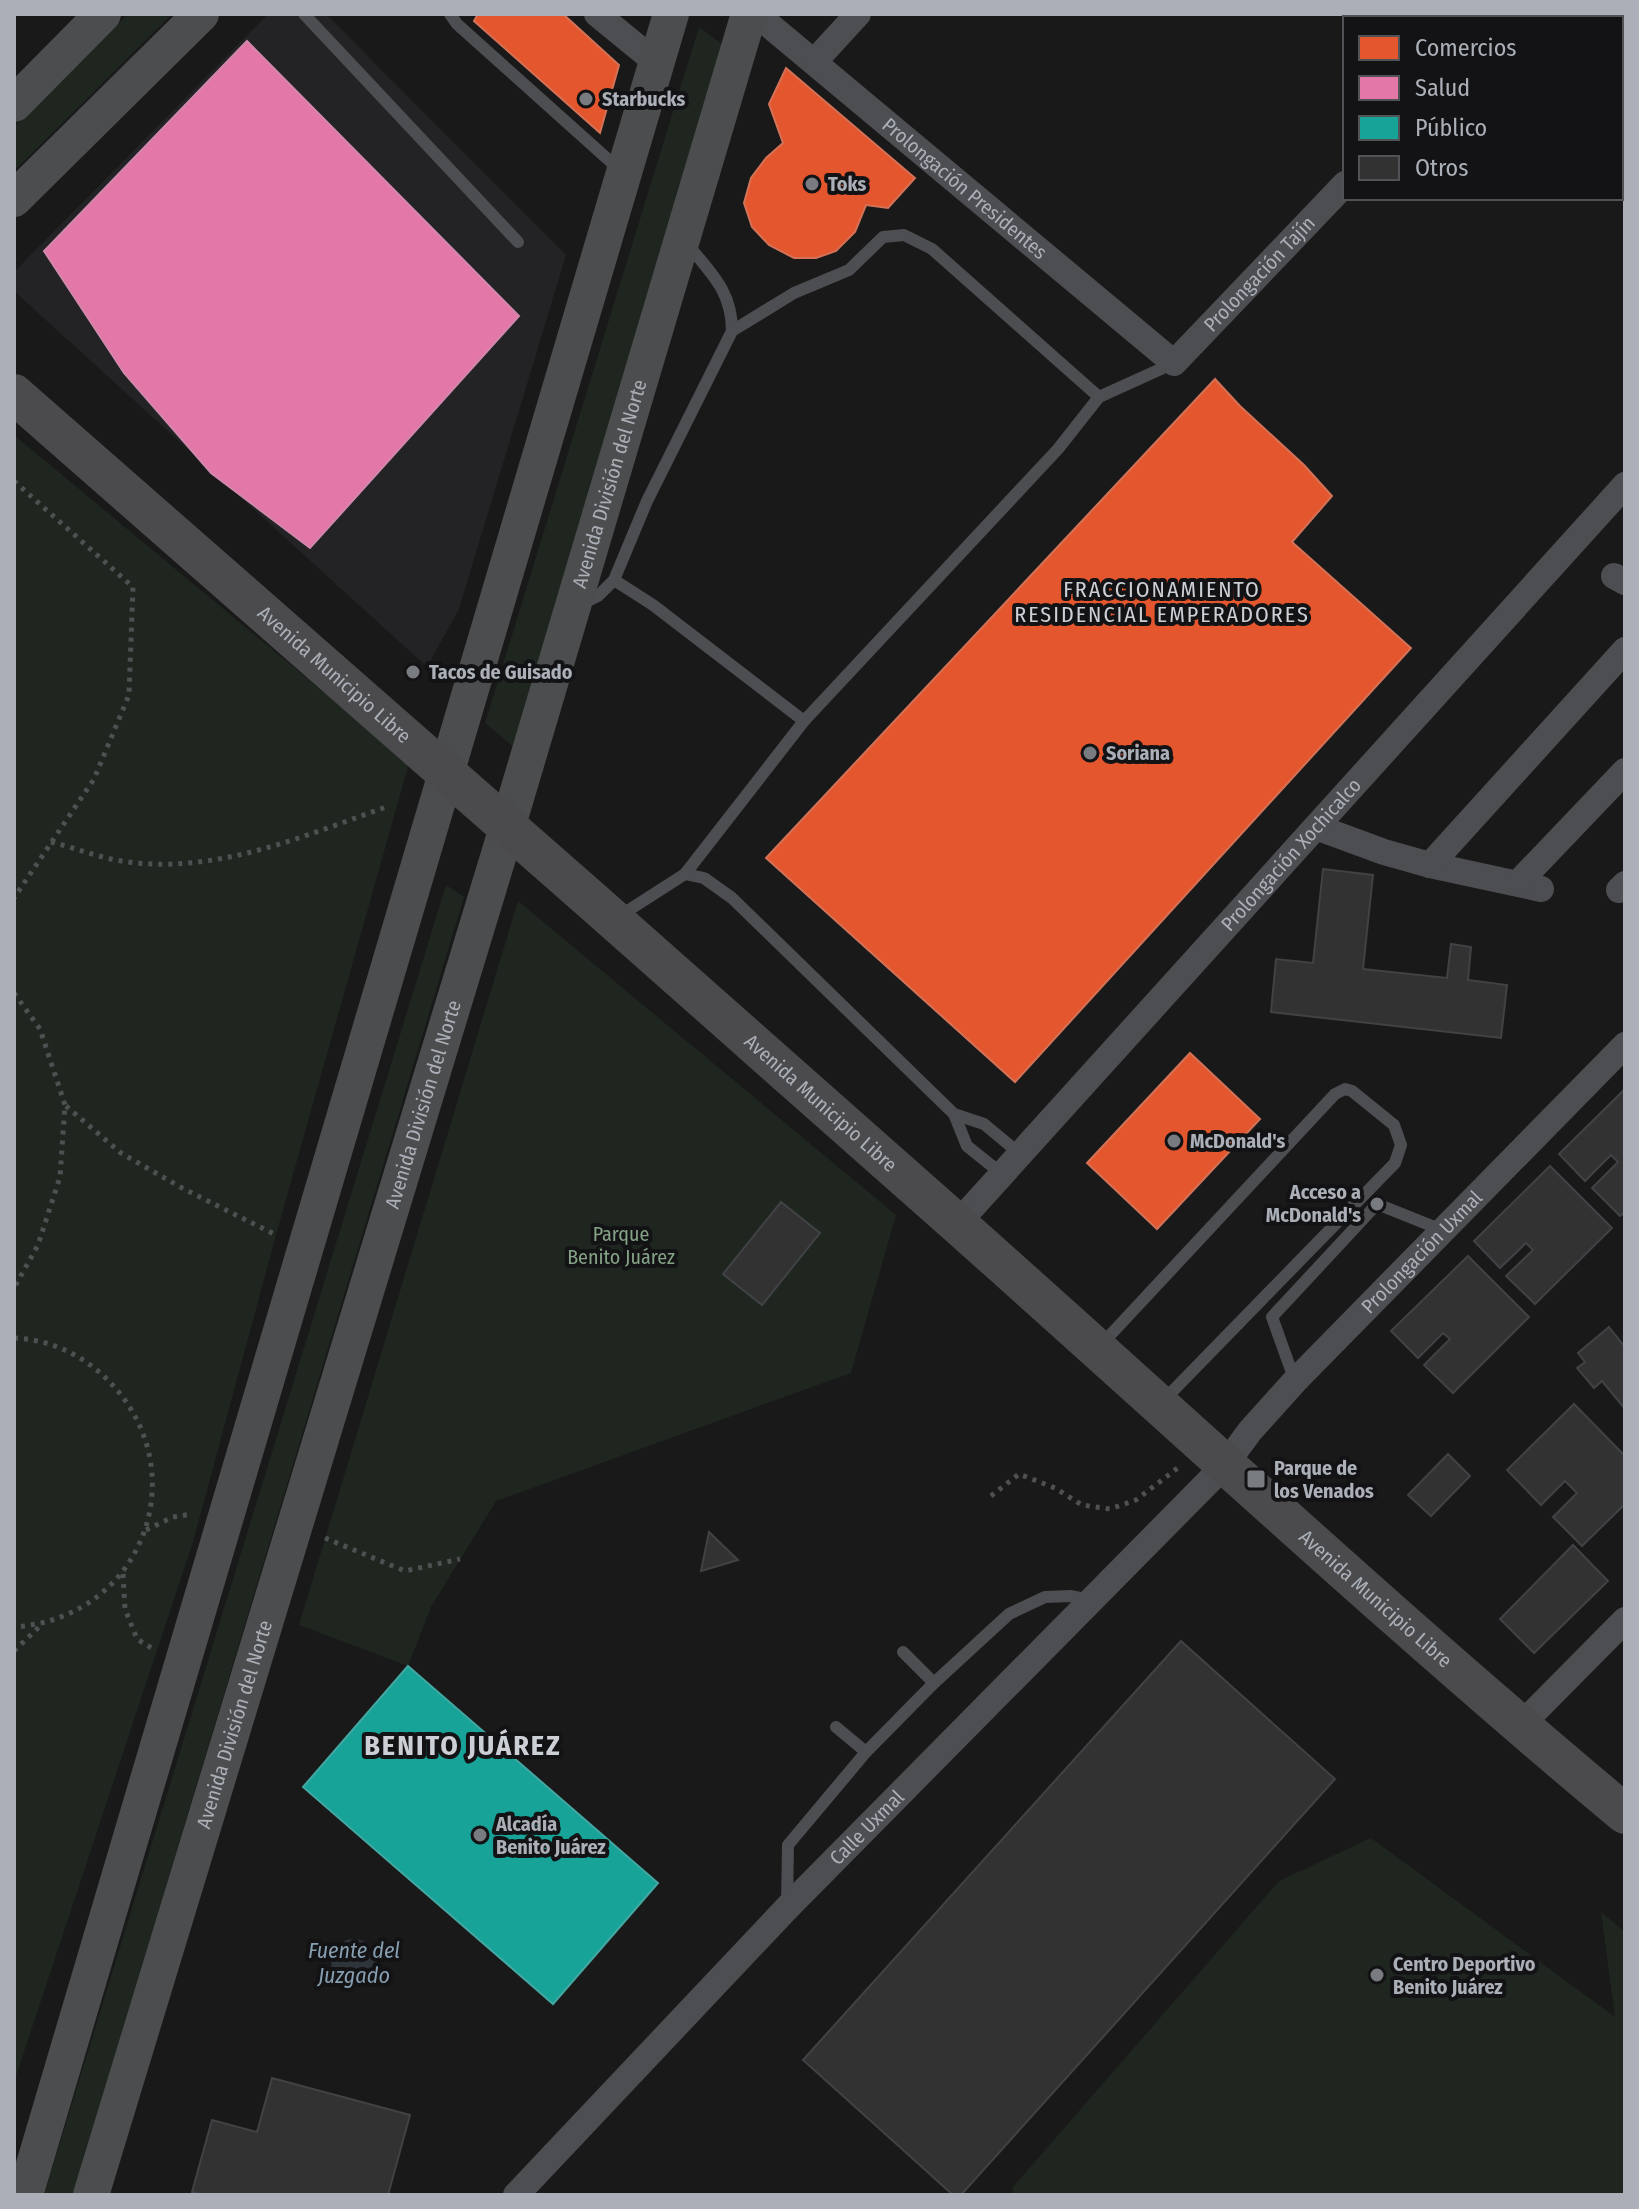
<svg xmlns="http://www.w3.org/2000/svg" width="1639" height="2209" viewBox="0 0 1639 2209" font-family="'Fira Sans Condensed',sans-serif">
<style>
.built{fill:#232325}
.green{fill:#1f2620}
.water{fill:#2d343a}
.shops{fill:#e4572e;stroke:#d37257;stroke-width:2}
.health{fill:#e377a8;stroke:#d288ad;stroke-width:2}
.public{fill:#17a398;stroke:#43a7a2;stroke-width:2}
.building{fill:#323233;stroke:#414245;stroke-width:2}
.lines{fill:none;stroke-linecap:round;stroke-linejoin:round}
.path{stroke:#4f5052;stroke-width:5;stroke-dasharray:4 6;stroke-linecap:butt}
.service{stroke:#4d4e52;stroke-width:12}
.minor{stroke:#4d4e52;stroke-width:26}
.secondary{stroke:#4c4d4f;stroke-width:36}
.primary{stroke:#4b4b4e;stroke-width:40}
.poi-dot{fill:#787b80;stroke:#131315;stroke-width:3}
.labels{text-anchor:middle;stroke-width:8;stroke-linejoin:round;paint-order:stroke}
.poi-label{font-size:20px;font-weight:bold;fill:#abb0b8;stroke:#131315;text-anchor:start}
.street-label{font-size:20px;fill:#abb0b8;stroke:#131315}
.park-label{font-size:20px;fill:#84a285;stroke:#131315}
.neighbourhood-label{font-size:22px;letter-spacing:2px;fill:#cccfd5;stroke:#131315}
.water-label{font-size:22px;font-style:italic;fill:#869eb0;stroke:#131315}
.district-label{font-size:28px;font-weight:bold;letter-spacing:2px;fill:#cccfd5;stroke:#131315}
</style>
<rect width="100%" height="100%" fill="#191919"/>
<path class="built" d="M268,14h58l240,241 -107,354 -32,58 -413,-376v-19z"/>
<g class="green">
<path d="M128,14h44l-158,157v-44z"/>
<path d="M699,27l28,21 -210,702 -32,-27z"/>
<path d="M14,435l395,328 -133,472 -83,307 -179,540z"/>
<path d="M446,885l18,12 -391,1298h-29z"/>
<path d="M518,901l378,314 -45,158 -355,128 -65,106 -23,59 -109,-41z"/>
<path d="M1371,1838l244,179 -14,-105 24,20v263h-612v-8l266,-306z"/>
</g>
<circle class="water" cx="354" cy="1962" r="23"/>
<g class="shops">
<path d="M478,14h85l56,51 -19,68 -126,-112z"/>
<path d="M786,68l129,110 -27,30 -22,-3 -11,27 -19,19 -20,7h-22l-25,-13 -17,-18 -8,-24 7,-25 15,-20 17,-15 -14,-39z"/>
<path d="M1215,379l25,27 64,59 28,31 -40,46 119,106 -396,434 -249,-224z"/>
<path d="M1190,1053l70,66 -103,110 -70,-66z"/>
</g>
<path class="health" d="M247,41l272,275 -209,232 -99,-75 -87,-100 -80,-122z"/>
<path class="public" d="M408,1666l250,217 -105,121 -250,-217z"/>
<g class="building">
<path d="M1323,869l50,6 -10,94 84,9 4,-34 20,3 -3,33 39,5 -6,53 -230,-26 5,-53 37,4z"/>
<path d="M1625,1089v123l-5,4 -28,-28 26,-26 -7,-7 -26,26 -26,-27z"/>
<path d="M1550,1166l62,62 -77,76 -29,-28 27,-26 -7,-7 -26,25 -26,-27z"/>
<path d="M781,1202l39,31 -58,72 -39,-31z"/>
<path d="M1468,1256l61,61 -76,76 -29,-28 26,-26 -7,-6 -25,25 -27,-27z"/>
<path d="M1609,1327l16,20v62l-23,-28 -8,7 -17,-20 8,-6 -7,-9z"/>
<path d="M1574,1404l51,52v48l-43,42 -29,-29 24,-24 -12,-12 -24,24 -34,-35z"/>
<path d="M1448,1454l22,22 -39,40 -23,-21z"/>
<path d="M709,1532l29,28 -37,11z"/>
<path d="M1573,1545l35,36 -74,72 -34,-34z"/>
<path d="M1181,1641l154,138 -374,416h-8l-150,-135z"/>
<path d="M272,2078l138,37 -22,80h-184l-12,-3 20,-72 45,12z"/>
</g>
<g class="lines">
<g class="path">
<path d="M14,481l119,106 -4,108 -35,84 -80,119"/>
<path d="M51,842c25,6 51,17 77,20 90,12 178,-27 261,-56"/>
<path d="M14,993l26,36 25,76 -5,72 -22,68 -24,43"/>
<path d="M66,1106l55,47 61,35 96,48"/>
<path d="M14,1338c31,1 60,13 84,33 103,88 51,247 -84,256"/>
<path d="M991,1496l28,-22 36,14 27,17 28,4 26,-9 43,-33"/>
<path d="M146,1530l27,-13 19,-3"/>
<path d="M325,1538l80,33 55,-12"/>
<path d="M123,1574l2,35 12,30 16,10"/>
<path d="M14,1651l25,-24"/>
</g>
<g class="service">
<path d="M304,14l214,228"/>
<path d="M450,14l7,10 164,147"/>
<path d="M688,245c24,29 44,47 44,86"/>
<path d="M1099,397l75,-34"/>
<path d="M582,604l16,-8 16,-16 33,-79 85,-170 62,-38 55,-23 34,-33 21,-2 28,14 167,148 -41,52 -254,272 -151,-116 -39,-25"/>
<path d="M685,874l19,4 28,20 222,216 13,32 35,28"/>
<path d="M618,917l67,-43 119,-153"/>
<path d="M954,1114l30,10 36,30"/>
<path d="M1100,1346l235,-252 10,-5 7,2 42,34 7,20 -6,18 -232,238"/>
<path d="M1295,1381l-23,-64 105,-113 65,26"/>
<path d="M903,1652l31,31"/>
<path d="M836,1727l30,25"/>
<path d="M787,1905l1,-60 78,-93 68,-69 75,-69 36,-17 25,-1 21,4"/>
</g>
<g class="minor">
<path d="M597,14l60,49"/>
<path id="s1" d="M756,14l418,349 171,-179"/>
<path d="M1560,14l4,4"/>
<path d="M1504,18l4,-4"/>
<path d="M814,62l44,-48"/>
<path d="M1621,67l4,4"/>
<path d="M1614,576l11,6"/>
<path d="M1316,827l68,25 46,13 111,24"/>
<path d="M1430,865l195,-215"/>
<path d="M1518,883l107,-112"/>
<path d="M1619,890l6,-6"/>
<path id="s2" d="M957,1224l668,-739"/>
<path d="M1520,1726l105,-106"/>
<path id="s3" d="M516,2195l271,-287 438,-443 25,-34 45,-50 330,-336"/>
</g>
<g class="secondary">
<path d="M14,104l89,-90"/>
<path d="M14,199l187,-185"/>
<path d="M25,2195l646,-2181"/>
<path id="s4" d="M91,2195l416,-1367 242,-814"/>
</g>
<path class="primary" id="s5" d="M14,394c314,274 628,550 940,827 223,198 442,402 671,593"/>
</g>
<g class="poi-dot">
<circle cx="586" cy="99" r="8"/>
<circle cx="812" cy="184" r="8"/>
<circle cx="413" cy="672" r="8"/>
<circle cx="1090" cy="753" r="8"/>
<circle cx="1174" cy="1141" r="8"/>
<circle cx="1377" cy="1204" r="8"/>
<rect x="1246" y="1469" width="20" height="20" rx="4"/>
<circle cx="480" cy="1835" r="8"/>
<circle cx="1377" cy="1975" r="8"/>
</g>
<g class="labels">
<g class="poi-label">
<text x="602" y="106">Starbucks</text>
<text x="828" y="191">Toks</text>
<text x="429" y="679">Tacos de Guisado</text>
<text x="1106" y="760">Soriana</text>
<text x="1190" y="1148">McDonald's</text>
<text x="1361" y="1199" text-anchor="end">Acceso a<tspan x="1361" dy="23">McDonald's</tspan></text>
<text x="1274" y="1475">Parque de<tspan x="1274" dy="23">los Venados</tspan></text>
<text x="496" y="1831">Alcadía<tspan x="496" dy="23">Benito Juárez</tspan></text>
<text x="1393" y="1971">Centro Deportivo<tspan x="1393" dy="23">Benito Juárez</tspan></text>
</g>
<g class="street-label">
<text dy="7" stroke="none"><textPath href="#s1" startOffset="272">Prolongación Presidentes</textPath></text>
<text dy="7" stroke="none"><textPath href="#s1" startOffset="668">Prolongación Tajín</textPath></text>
<text dy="7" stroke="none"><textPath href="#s4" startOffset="1788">Avenida División del Norte</textPath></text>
<text dy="7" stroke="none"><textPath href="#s5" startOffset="426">Avenida Municipio Libre</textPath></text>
<text dy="7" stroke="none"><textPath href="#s2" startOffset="498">Prolongación Xochicalco</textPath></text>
<text dy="7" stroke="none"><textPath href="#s5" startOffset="1074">Avenida Municipio Libre</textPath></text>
<text dy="7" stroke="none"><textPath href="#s4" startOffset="1140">Avenida División del Norte</textPath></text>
<text dy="7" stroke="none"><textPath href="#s3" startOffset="1308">Prolongación Uxmal</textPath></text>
<text dy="7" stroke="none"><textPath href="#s5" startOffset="1818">Avenida Municipio Libre</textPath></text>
<text dy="7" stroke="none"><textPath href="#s4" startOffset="492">Avenida División del Norte</textPath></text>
<text dy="7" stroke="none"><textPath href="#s3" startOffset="508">Calle Uxmal</textPath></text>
</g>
<g class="park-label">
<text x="621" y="1241">Parque<tspan x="621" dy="23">Benito Juárez</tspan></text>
</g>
<g class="neighbourhood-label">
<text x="1162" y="597">FRACCIONAMIENTO<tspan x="1162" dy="25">RESIDENCIAL EMPERADORES</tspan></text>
</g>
<g class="water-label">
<text x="354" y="1958">Fuente del<tspan x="354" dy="25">Juzgado</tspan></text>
</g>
<g class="district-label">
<text x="463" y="1755">BENITO JUÁREZ</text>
</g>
</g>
<rect width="1639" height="2209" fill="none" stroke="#abb0b8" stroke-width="32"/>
<rect x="1343" y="16" width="280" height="184" fill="#131315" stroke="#505256" stroke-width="2"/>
<rect x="1359" y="36" width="40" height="24" fill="#e4572e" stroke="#505256" stroke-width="2"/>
<text x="1415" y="56" font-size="24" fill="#abb0b8">Comercios</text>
<rect x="1359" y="76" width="40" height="24" fill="#e377a8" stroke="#505256" stroke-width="2"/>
<text x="1415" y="96" font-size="24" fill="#abb0b8">Salud</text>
<rect x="1359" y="116" width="40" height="24" fill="#17a398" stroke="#505256" stroke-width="2"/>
<text x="1415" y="136" font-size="24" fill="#abb0b8">Público</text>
<rect x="1359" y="156" width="40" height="24" fill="#323233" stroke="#505256" stroke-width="2"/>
<text x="1415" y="176" font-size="24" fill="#abb0b8">Otros</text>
</svg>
